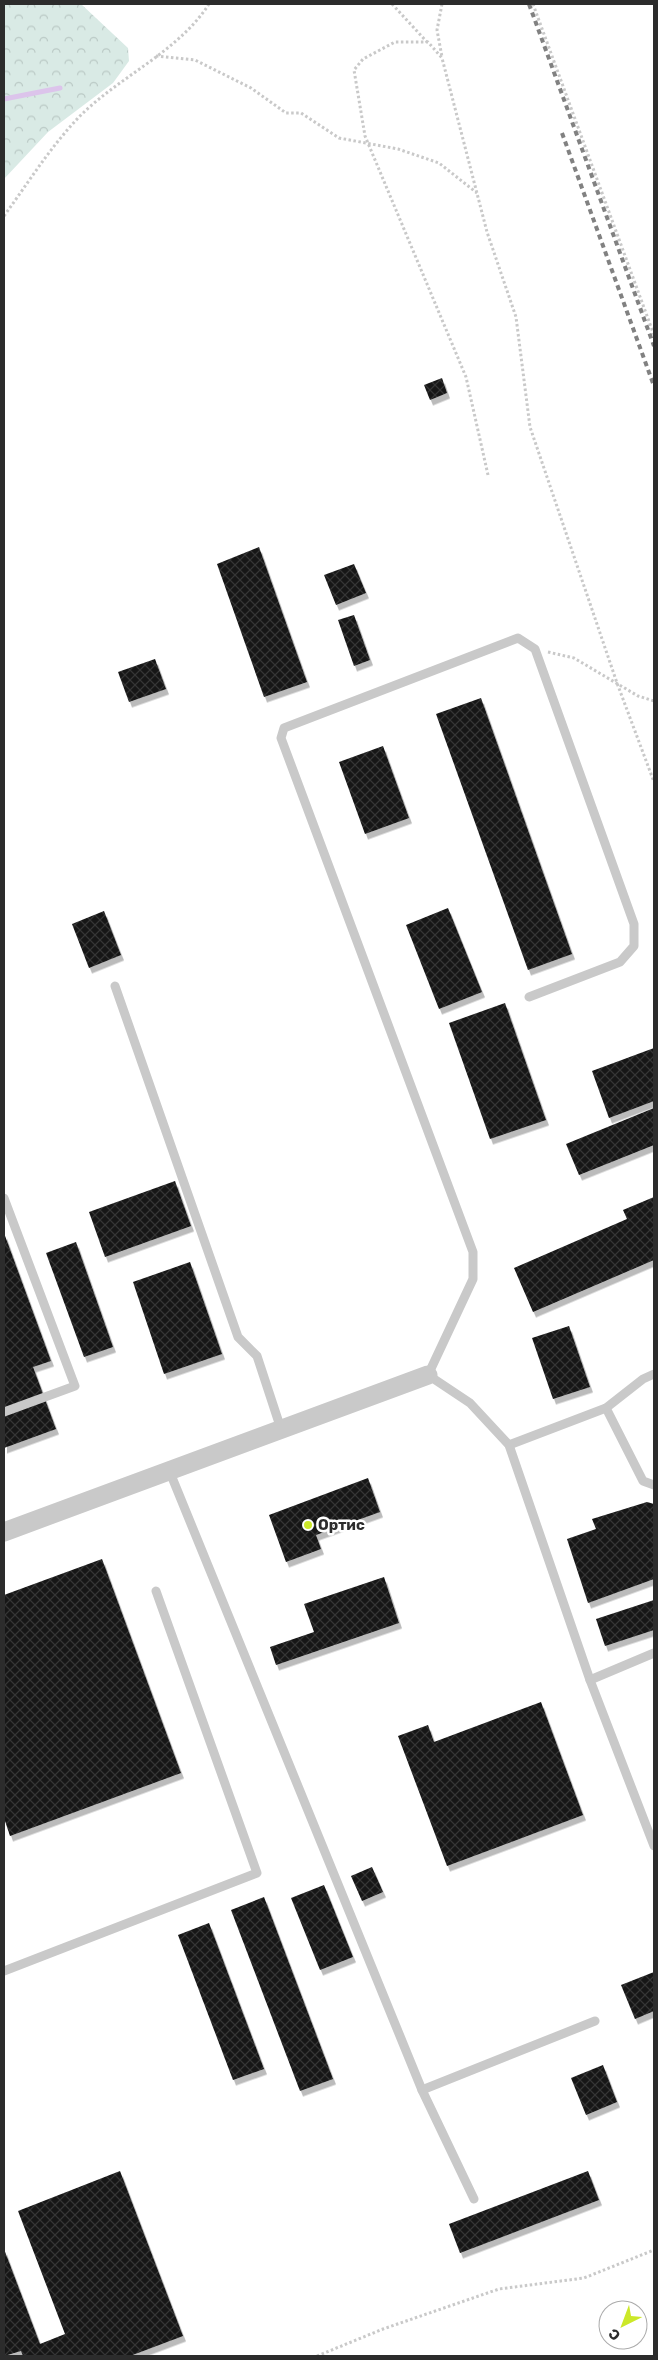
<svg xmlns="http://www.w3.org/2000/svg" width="658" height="2360" viewBox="0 0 658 2360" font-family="Rubik,sans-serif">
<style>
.forest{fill:url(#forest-crowns)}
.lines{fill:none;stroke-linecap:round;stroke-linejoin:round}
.stream{stroke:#dcc4eb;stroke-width:5}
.building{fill:url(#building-cross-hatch);filter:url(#shadow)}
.path{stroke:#c9c9c9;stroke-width:3;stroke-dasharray:2.5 2.5;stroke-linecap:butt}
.lane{stroke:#c9c9c9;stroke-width:9}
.street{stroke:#c9c9c9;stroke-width:19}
.rail{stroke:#818181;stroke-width:4;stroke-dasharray:5 4;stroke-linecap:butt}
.poi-dot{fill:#cce829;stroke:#fff;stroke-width:2}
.labels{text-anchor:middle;stroke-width:5;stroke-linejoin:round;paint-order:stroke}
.poi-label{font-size:15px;font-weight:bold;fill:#2c2c2c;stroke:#fff;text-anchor:start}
</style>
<defs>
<pattern id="forest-crowns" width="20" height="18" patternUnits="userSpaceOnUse" patternTransform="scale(1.25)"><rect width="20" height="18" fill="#d9eae5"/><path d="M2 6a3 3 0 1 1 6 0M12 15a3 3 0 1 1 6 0" fill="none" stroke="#bac9c5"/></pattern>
<pattern id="building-cross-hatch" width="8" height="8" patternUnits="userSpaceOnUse" patternTransform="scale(1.25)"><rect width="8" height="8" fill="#131313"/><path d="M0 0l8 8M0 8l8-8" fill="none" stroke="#363636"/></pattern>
<filter id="shadow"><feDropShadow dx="3" dy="5.5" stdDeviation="0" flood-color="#0004"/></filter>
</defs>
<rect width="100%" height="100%" fill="#fff"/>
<path class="forest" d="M4,4h77l47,44 1,13 -16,22 -65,49 -44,47z"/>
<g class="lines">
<path class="stream" d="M4,99l56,-11"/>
</g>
<g class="building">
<path d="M442,378l5,15 -17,7 -6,-15z"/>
<path d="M259,547l48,135 -43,15 -47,-133z"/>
<path d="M354,564l12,29 -30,12 -12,-30z"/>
<path d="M354,615l16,45 -16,6 -16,-46z"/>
<path d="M155,659l11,30 -37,13 -11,-30z"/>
<path d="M481,698l91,256 -44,16 -92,-256z"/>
<path d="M383,746l26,72 -44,16 -26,-72z"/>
<path d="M448,908l34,84 -43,17 -33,-84z"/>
<path d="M104,911l17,44 -32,13 -17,-44z"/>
<path d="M505,1003l41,117 -56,19 -41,-116z"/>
<path d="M654,1048v53l-45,17 -17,-47z"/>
<path d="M654,1108v37l-75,30 -13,-31z"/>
<path d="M175,1181l16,45 -86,31 -16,-45z"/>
<path d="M654,1197v63l-121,52 -19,-44 113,-49 -4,-9z"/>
<path d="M4,1233l47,128 -18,6 23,62 -52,19z"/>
<path d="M76,1242l37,105 -29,10 -38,-104z"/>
<path d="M190,1262l32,92 -58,20 -31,-92z"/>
<path d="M569,1326l21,61 -37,12 -21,-61z"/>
<path d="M368,1478l12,34 -64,23 5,14 -35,13 -17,-47z"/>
<path d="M647,1502l7,2v75l-66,24 -21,-64 29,-10 -4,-10z"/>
<path d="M102,1559l79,214 -171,63 -6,-18v-223z"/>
<path d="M384,1577l15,46 -123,42 -6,-18 44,-15 -10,-28z"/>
<path d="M654,1600v30l-49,16 -9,-27z"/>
<path d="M541,1702l42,113 -136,51 -49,-130 30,-11 6,17z"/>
<path d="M372,1867l11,25 -21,9 -11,-25z"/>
<path d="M324,1885l29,72 -33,13 -29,-72z"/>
<path d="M264,1897l69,182 -33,12 -69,-181z"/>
<path d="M209,1923l55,146 -31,11 -55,-145z"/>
<path d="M654,1972v39l-19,8 -14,-34z"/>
<path d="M603,2065l14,37 -31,13 -15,-37z"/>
<path d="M120,2171l63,165 -53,20h-107l-2,-5 -17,5v-107l36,95 25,-10 -47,-123z"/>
<path d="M588,2171l11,29 -139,53 -11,-29z"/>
</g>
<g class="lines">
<g class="path">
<path d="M392,4l35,38"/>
<path d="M442,4l-5,26 5,27"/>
<path d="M533,4l121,331"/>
<path d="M156,56l39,4 56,28 35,25h15l38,25 59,11 41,14 38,30"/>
<path d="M4,216c24,-33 47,-70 76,-100 40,-40 98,-64 129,-112"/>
<path d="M488,475l-22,-98 -101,-241 -11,-66 9,-11 32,-17h33l14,16 45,174 29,85 14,110 87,256 37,99"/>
<path d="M548,652l26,6 64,38 16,5"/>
<path d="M317,2356l66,-27 116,-40 85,-11 70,-28"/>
</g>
<g class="lane">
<path d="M115,986l123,351 19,19 24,73"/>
<path d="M529,997l91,-35 14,-16v-22l-99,-275 -17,-11 -234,90 -3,10 192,514v27l-45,96 42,28 39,42 81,235 64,166"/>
<path d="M4,1198l71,188 -71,26"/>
<path d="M606,1408l37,73 11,4"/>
<path d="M509,1445l97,-37 37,-29 11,-5"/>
<path d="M169,1470l253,620 52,109"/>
<path d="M590,1680l64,-27"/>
<path d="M4,1971l253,-98 -101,-282"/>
<path d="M422,2090l173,-69"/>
</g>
<path class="street" d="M4,1532l424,-157"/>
<g class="rail">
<path d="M529,4l125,342"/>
<path d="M562,133l92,253"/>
</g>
</g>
<circle class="poi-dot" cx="308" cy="1525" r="5"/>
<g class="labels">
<g class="poi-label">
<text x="318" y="1530">Ортис</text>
</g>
</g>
<rect width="658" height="2360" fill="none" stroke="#2c2c2c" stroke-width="10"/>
<g transform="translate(623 2325) rotate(222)"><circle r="24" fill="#ffffff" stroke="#ababab"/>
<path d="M0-4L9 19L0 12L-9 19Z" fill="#cce829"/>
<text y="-8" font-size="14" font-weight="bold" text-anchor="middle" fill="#2c2c2c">С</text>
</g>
</svg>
